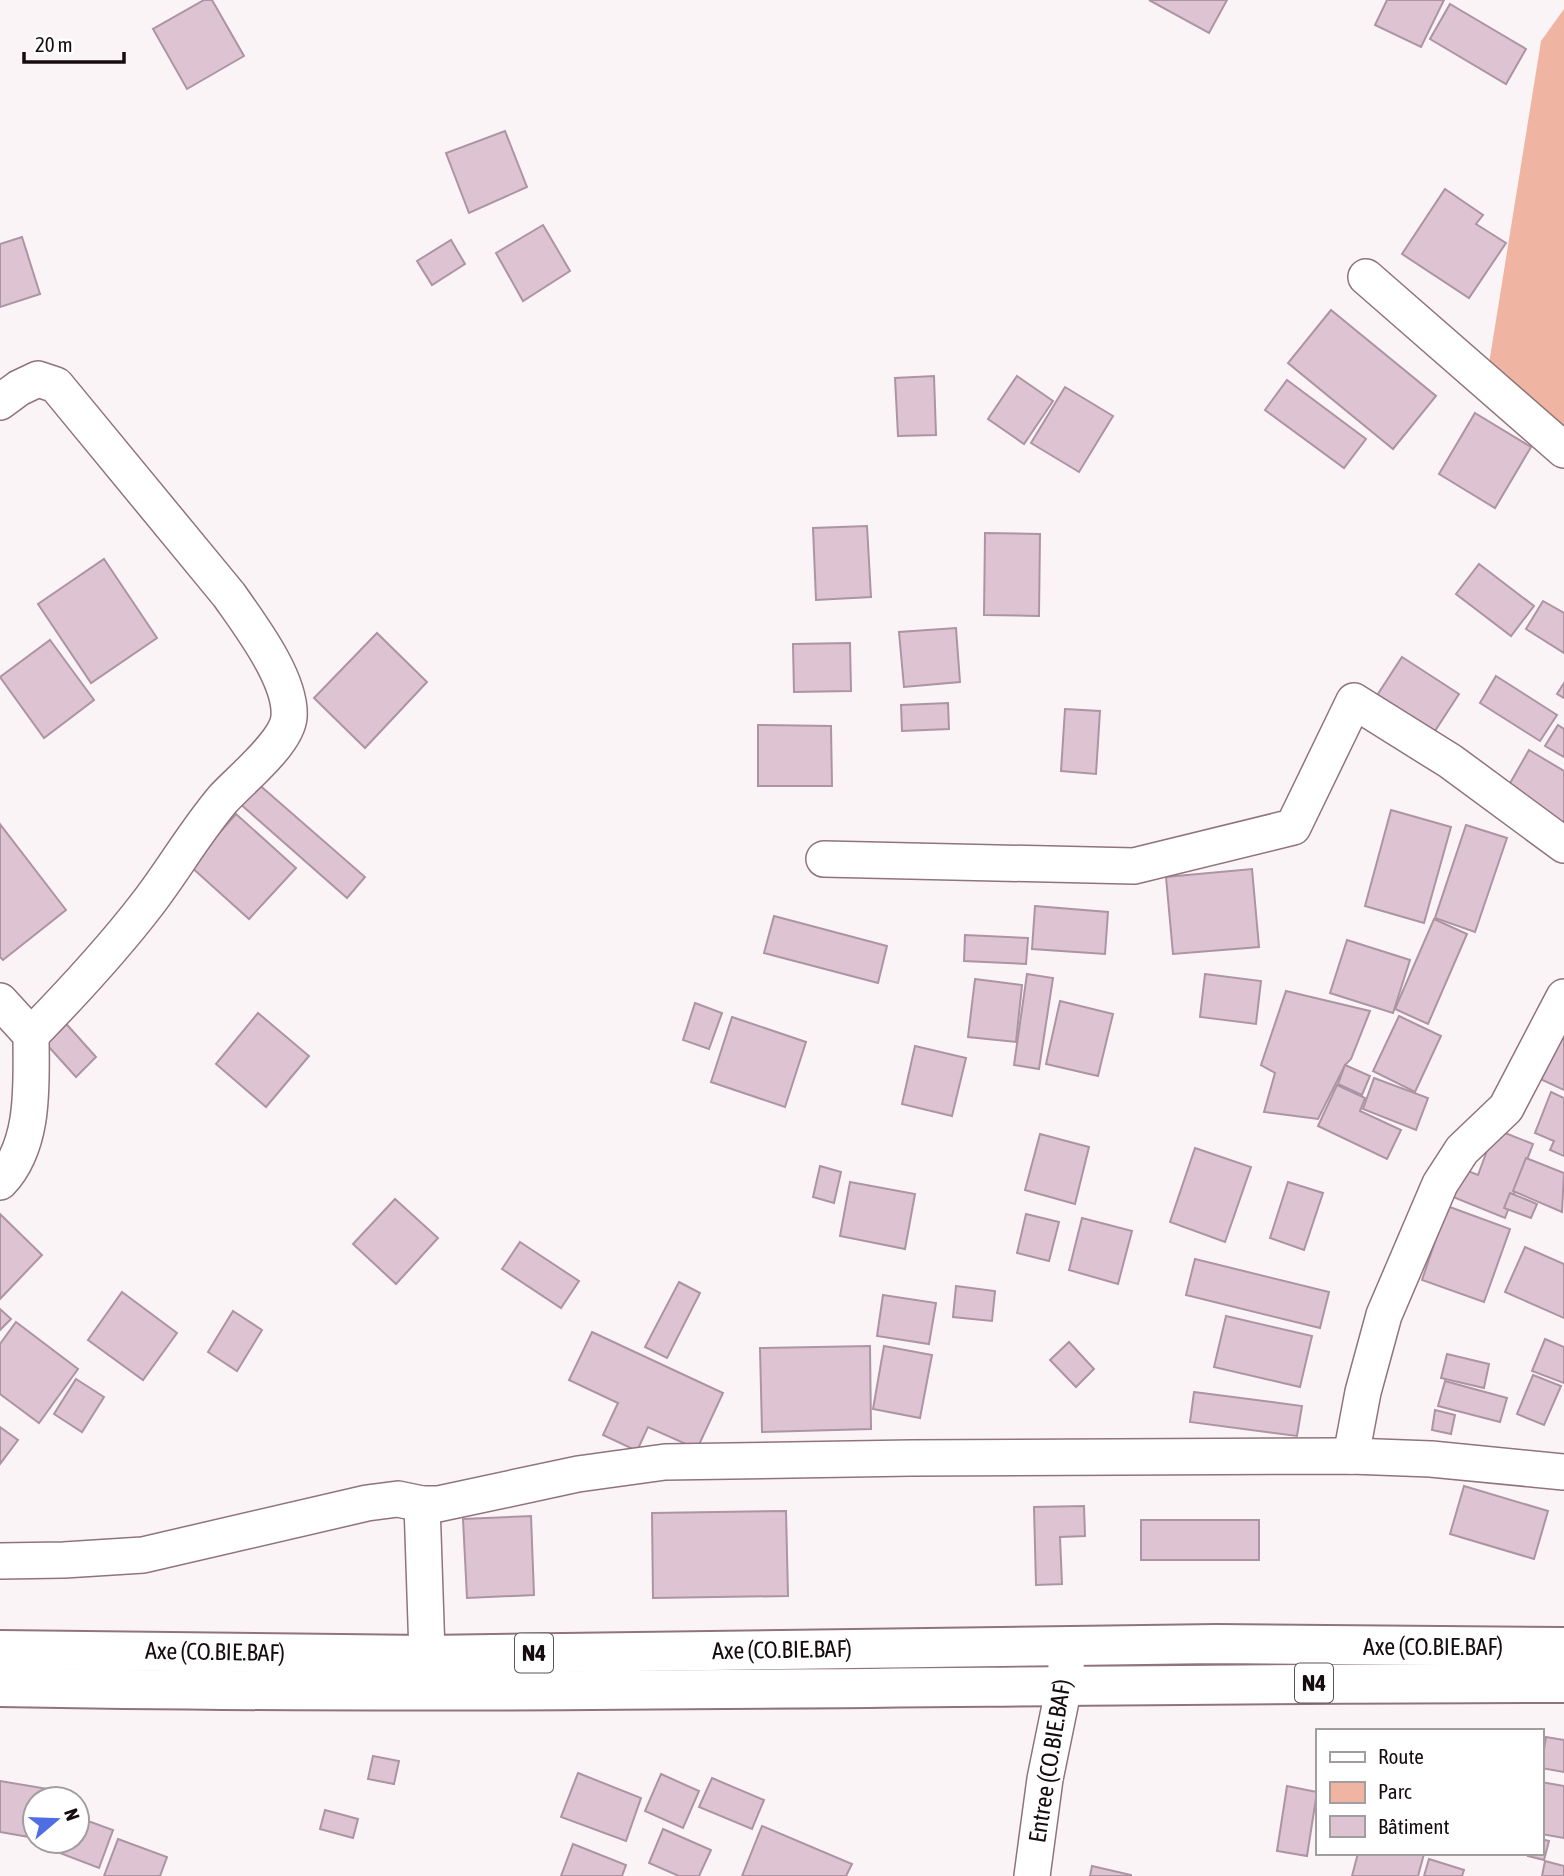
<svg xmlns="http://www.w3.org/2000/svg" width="1564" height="1876" viewBox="0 0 1564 1876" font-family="'Asap Condensed',sans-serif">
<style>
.green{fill:#efb4a2}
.building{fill:#dec4d3;stroke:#ad94a3;stroke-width:2}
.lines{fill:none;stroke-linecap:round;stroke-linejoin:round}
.minor-casing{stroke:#90747b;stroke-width:38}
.highway-casing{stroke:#90747b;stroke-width:42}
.minor{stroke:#fff;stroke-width:35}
.highway{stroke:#fff;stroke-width:38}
.labels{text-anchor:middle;stroke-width:5;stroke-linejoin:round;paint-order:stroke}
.shield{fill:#fff;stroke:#5c5557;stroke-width:2}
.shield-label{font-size:23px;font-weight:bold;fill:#160c0f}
.street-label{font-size:24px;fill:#160c0f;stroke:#fff}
</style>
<rect width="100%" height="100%" fill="#fbf4f6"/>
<path class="green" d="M1564,9v436l-77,-69 54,-335z"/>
<g class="building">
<path d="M204,0h8l32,56 -57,33 -34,-60z"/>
<path d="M1149,0h78l-18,33z"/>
<path d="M1387,0h57l-23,47 -46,-22z"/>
<path d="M1450,4l76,45 -20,35 -76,-45z"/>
<path d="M505,131l22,56 -58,26 -23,-60z"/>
<path d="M1445,189l38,26 -7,9 30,19 -37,55 -67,-44z"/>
<path d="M543,225l27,46 -47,30 -27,-48z"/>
<path d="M22,237l18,57 -40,13v-63z"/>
<path d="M451,240l14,24 -33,21 -15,-24z"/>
<path d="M1331,310l105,86 -43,53 -105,-86z"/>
<path d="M934,376l2,59 -38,1 -3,-58z"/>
<path d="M1017,376l36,25 -29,43 -36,-25z"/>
<path d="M1287,380l79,59 -22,29 -79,-58z"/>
<path d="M1065,387l48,29 -34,56 -48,-29z"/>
<path d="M1475,413l56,34 -36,61 -56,-34z"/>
<path d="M867,526l4,71 -55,3 -3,-72z"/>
<path d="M985,533l55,1 -1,82 -55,-1z"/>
<path d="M104,559l53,79 -66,45 -53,-79z"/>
<path d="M1479,564l55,42 -23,30 -55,-42z"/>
<path d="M1543,601l21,12v40l-38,-24z"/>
<path d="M956,628l4,54 -56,5 -5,-55z"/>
<path d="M377,633l50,49 -62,66 -51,-50z"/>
<path d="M50,640l44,60 -50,38 -44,-61z"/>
<path d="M850,643l1,48 -57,1 -1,-48z"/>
<path d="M1402,657l57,37 -28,43 -57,-37z"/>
<path d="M1496,676l61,39 -17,26 -60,-38z"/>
<path d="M1564,683v15l-7,-4z"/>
<path d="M948,703l1,26 -47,2 -1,-26z"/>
<path d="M1065,709l35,2 -4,63 -35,-3z"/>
<path d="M758,725l73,1 1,60h-74z"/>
<path d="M1558,725l6,4v28l-19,-11z"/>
<path d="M1529,750l35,21v56l-59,-35z"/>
<path d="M256,782l109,95 -18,21 -109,-96z"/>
<path d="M1391,810l60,17 -27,96 -59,-17z"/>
<path d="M236,814l60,54 -47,51 -59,-53z"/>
<path d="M0,824l66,86 -63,50 -3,-3z"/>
<path d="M1466,825l41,13 -32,94 -40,-14z"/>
<path d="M1252,869l7,78 -86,7 -7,-77z"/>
<path d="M1035,906l73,6 -3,42 -73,-5z"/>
<path d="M774,916l113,30 -9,37 -114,-30z"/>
<path d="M1434,919l33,15 -39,90 -33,-15z"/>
<path d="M965,935l63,3 -2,26 -62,-3z"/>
<path d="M1347,940l63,20 -17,53 -63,-20z"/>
<path d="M1027,974l26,4 -14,91 -25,-4z"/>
<path d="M1205,974l56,7 -5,43 -56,-7z"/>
<path d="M975,979l47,6 -6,57 -48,-5z"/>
<path d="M1286,991l84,20 -19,48 -6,6 -27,54 -54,-7 11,-39 -14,-8z"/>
<path d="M1060,1001l53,13 -15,62 -52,-12z"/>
<path d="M695,1003l27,10 -13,36 -26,-9z"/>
<path d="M258,1013l51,43 -43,51 -50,-43z"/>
<path d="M1399,1016l42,20 -26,56 -42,-21z"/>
<path d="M60,1017l36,40 -20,20 -37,-41z"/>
<path d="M732,1017l74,25 -21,65 -74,-25z"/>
<path d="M1564,1017v73l-28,-13z"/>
<path d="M915,1046l51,12 -14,58 -50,-12z"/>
<path d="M1345,1065l25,11 -8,19 -24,-11z"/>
<path d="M1374,1078l54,20 -12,32 -53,-21z"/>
<path d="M1337,1085l28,13 -5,13 41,19 -14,29 -69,-33z"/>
<path d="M1551,1092l13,6v58l-14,-6 4,-9 -19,-8z"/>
<path d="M1495,1129l38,15 -28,74 -52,-21 10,-28 15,6z"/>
<path d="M1040,1134l49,13 -14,57 -50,-14z"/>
<path d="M1195,1148l56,19 -26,75 -55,-20z"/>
<path d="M1526,1158l38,15 -2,39 -49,-21z"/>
<path d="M820,1166l21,6 -7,31 -21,-6z"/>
<path d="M850,1182l65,12 -10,55 -65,-13z"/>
<path d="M1288,1182l35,11 -19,57 -34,-12z"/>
<path d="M1510,1193l27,11 -6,14 -27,-10z"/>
<path d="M395,1199l43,39 -42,46 -43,-40z"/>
<path d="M1447,1206l63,23 -26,73 -62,-22z"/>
<path d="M0,1214l42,41 -42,44z"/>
<path d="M1026,1214l33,8 -10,39 -32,-8z"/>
<path d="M1082,1218l50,13 -14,53 -49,-14z"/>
<path d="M520,1242l59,39 -18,27 -59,-39z"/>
<path d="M1525,1247l39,17v54l-59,-26z"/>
<path d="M1195,1259l134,33 -9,36 -134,-33z"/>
<path d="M679,1282l21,11 -33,65 -22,-11z"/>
<path d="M956,1286l39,5 -3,30 -39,-4z"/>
<path d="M122,1292l55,41 -34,47 -55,-40z"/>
<path d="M883,1295l53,8 -7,41 -52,-8z"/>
<path d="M0,1309l11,10 -11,11z"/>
<path d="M233,1311l29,19 -25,41 -29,-19z"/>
<path d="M1226,1316l86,20 -12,51 -86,-20z"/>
<path d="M16,1322l62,47 -39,54 -39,-29v-50z"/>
<path d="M592,1332l131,61 -26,56 -49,-22 -11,24 -34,-16 15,-32 -49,-23z"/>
<path d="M1545,1339l19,8v36l-32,-12z"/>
<path d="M1069,1342l25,27 -18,18 -26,-27z"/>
<path d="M870,1346l1,83 -109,3 -2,-84z"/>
<path d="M884,1346l48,9 -12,63 -47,-9z"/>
<path d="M1447,1354l42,10 -5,24 -43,-10z"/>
<path d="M1533,1375l28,11 -17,39 -27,-11z"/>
<path d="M76,1379l28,18 -22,35 -28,-18z"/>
<path d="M1445,1381l62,17 -7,24 -62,-16z"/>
<path d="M1194,1392l108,14 -5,30 -107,-14z"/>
<path d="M1435,1410l20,5 -4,19 -19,-4z"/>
<path d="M0,1427l18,13 -18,24z"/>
<path d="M1464,1486l84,25 -14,48 -84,-25z"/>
<path d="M1084,1506l1,30 -25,1 2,47 -26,1 -2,-78z"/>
<path d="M786,1511l2,85 -135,2 -1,-85z"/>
<path d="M531,1516l3,79 -67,3 -4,-79z"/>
<rect x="1141" y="1520" width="118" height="40"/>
<path d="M1546,1737l18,3v32l-23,-4z"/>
<path d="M373,1756l26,5 -5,23 -26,-5z"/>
<path d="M578,1773l63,25 -15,43 -65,-24z"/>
<path d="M661,1774l38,17 -16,37 -38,-17z"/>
<path d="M712,1778l52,22 -12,29 -53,-22z"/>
<path d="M0,1781l60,10 -1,8h-24v39l-35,-6z"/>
<path d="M1541,1782l23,4v52l-23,-4z"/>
<path d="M1287,1786l30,6 -10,64 -30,-5z"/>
<path d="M325,1810l33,9 -5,19 -33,-9z"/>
<path d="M77,1817l36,13 -14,38 -47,-18 3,-9h22z"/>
<path d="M762,1826l90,38 -6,12h-104z"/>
<path d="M663,1829l48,21 -12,26h-20l-30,-13z"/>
<path d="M118,1839l49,18 -7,19h-56z"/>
<path d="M1541,1839l8,2 -5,19 -16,-4 1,-3h12z"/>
<path d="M573,1844l53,21 -4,11h-61z"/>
<path d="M1358,1853h63l3,1 -6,22h-66z"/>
<path d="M1429,1859l35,11 -2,6h-38z"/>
<path d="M1545,1861l19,5v10h-22z"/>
<path d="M1092,1866l39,9v1h-41z"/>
</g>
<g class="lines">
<g class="minor-casing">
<g id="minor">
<path d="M1366,277l198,173"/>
<path d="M0,402l19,-14 19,-9 18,6 173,210c21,30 63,85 60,122 -2,26 -49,63 -66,82 -28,33 -49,70 -75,104 -36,47 -76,90 -117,132"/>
<path d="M824,859l310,7 159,-39 61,-126 96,60 114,84"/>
<path d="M0,1001l31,34c0,48 5,109 -31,147"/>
<path d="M1351,1456l12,-64 21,-77 56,-131 22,-34 44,-42 58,-111"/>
<path d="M422,1504l6,179"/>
<path d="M0,1561l64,-1 79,-5 224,-52 31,-4 24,5h16l140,-30 87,-12 246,-4 440,-2 80,3 133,13"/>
<path d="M1032,1876l13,-97 19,-93 3,-29"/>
</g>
</g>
<g class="highway-casing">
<g id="highway">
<path d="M0,1650l427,5 790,-11 347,3"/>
<path d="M0,1687c521,10 1043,-4 1564,-4"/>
</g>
</g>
<use href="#minor" class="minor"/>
<use href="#highway" class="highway"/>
</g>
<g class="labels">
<g class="shield">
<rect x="515" y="1633.5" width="38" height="39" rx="5"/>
<rect x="1295" y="1663.5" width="38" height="39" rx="5"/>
</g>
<g class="shield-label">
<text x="534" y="1661">N4</text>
<text x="1314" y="1691">N4</text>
</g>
<g class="street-label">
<text x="1433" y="1655">Axe (CO.BIE.BAF)</text>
<text transform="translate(782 1650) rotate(-1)" y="8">Axe (CO.BIE.BAF)</text>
<text transform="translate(215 1652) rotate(1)" y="8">Axe (CO.BIE.BAF)</text>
<text transform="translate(1050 1761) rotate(-81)" y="8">Entree (CO.BIE.BAF)</text>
</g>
</g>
<rect x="1316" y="1729" width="228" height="126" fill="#ffffff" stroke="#a29e9f" stroke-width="2"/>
<rect x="1330" y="1752" width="35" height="10" fill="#ffffff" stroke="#a29e9f" stroke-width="2"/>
<text x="1378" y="1764" font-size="21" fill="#160c0f">Route</text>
<rect x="1330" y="1782" width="35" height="21" fill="#efb4a2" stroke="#a29e9f" stroke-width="2"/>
<text x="1378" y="1799" font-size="21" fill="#160c0f">Parc</text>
<rect x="1330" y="1816" width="35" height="21" fill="#dec4d3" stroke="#a29e9f" stroke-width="2"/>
<text x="1378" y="1834" font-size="21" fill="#160c0f">Bâtiment</text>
<g transform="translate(56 1820) rotate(71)"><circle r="33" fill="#ffffff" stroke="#a29e9f" stroke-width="2"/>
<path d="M0-5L12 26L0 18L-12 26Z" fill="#4e6ee3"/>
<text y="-10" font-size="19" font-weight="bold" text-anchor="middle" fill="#160c0f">N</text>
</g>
<path d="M24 52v10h100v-10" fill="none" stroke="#160c0f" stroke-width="3.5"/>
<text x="35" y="52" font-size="21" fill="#160c0f" stroke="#ffffff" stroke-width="5" paint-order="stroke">20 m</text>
</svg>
